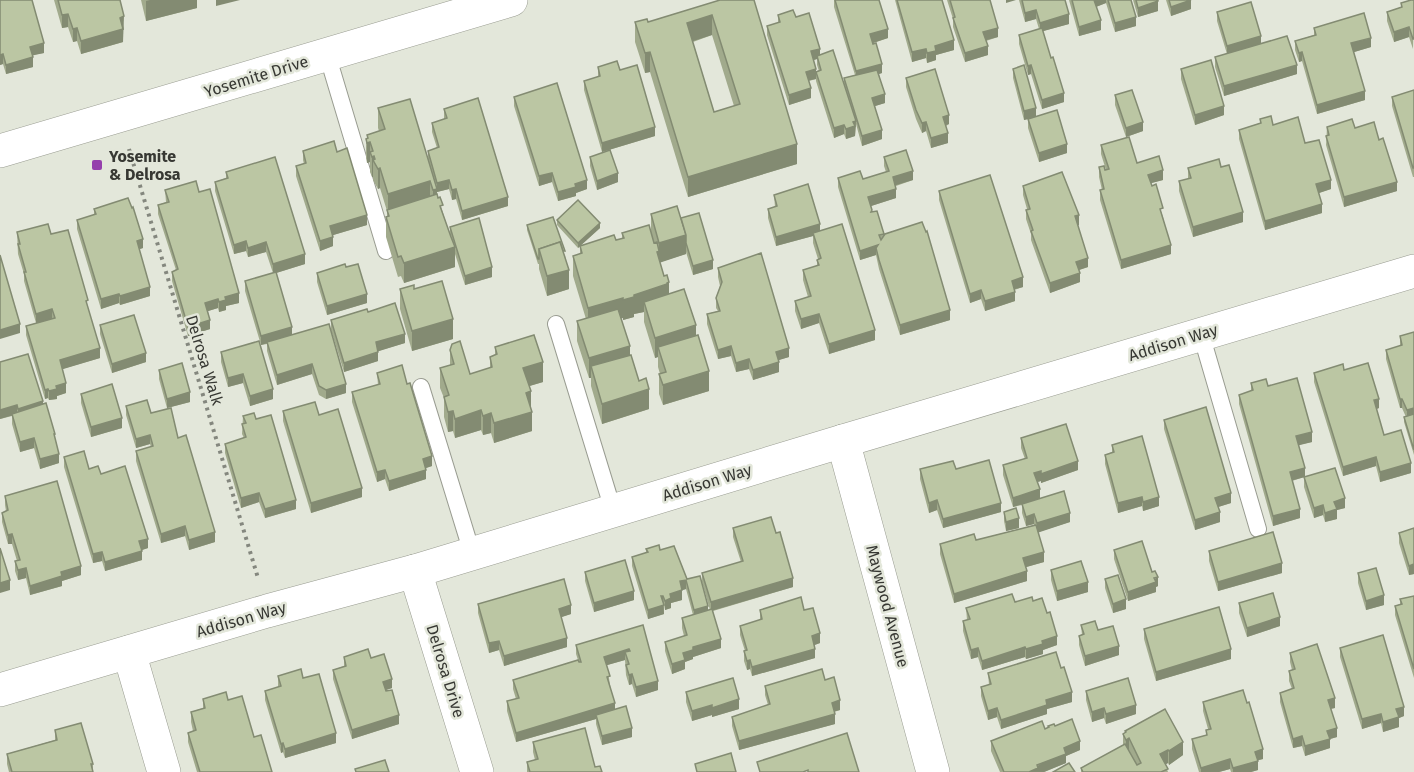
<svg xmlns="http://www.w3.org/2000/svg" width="1414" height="772" viewBox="0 0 1414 772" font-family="'Fira Sans',sans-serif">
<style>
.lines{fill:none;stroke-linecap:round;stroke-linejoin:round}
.service-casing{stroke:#999c91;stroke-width:18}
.minor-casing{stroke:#999c91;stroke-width:34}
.tertiary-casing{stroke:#999c91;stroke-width:34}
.path{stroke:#84877e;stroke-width:4;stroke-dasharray:3 4.5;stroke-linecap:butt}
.service{stroke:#fff;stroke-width:16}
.minor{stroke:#fff;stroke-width:33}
.tertiary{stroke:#fff;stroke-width:33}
.wall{fill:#a1aa8c;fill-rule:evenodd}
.shaded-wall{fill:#838b72}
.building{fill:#bbc6a3;stroke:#838b72;stroke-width:1.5;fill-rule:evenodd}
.poi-dot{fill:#953fac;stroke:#e3e7da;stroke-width:2}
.labels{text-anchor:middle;stroke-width:5;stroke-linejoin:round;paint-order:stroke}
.street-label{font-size:16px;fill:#373833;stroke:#e3e7da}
.poi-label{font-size:16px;font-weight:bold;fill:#373833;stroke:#e3e7da;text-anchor:start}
</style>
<rect width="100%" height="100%" fill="#e3e7da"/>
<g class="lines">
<g class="service-casing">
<g id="service">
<path d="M327,54l59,197"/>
<path d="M556,324l57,186"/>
<path d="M1201,334l57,195"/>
<path d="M421,387l51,166"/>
</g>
</g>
<g class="minor-casing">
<g id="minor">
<path d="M843,441l90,331"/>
<path d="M415,571l62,201"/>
<path d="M129,652l35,120"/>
<path d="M0,690l267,-79 148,-40 428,-130 571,-170"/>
</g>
</g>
<g class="tertiary-casing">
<path id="tertiary" d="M0,151l511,-151"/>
</g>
<path class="path" d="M129,149l129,429"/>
<use href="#service" class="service"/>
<use href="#minor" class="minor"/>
<use href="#tertiary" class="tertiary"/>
</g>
<g class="wall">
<path d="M0,0l44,53 -12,2 1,12 -27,7 -3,-10 -3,1z"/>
<path d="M54,0h66l4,30h-1v12l-42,12 -4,-13 -4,1 -5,-15 -6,1z"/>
<path d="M141,0h56v8l-51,13z"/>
<path d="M720,0l77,164 -109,33 -38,-125 -5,1 -10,-31v-20h13zM712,35l22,71 -20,6 -21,-70z"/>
<path d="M834,0h45l9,38 -15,5 9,30 -3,1 6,29 -10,3 7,33 -20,7 -6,-22 -1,12 -9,3 -2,-5 -10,4 -18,-57v-2l-7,2 2,17 -22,7 -22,-70v-9l11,-3v-8l18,2 24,38 24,30v-7l11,-3 -21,-68zM817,59v6l2,6 -3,1 -3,-12z"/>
<path d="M895,0h47l12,50 -18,5v5l-9,3 -1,-5 -14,4z"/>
<path d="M947,0h43l8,37 -12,4 2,14 -23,7 -12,-35v-8z"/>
<path d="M1019,0h46l4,24 -26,7 21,71 -22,7 -11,-35 -3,1 -9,-31v-9l20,-6 -3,-10 -11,3z"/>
<path d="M1069,0h62l5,26 -21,6 -9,-29 -10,4 5,23 -22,6z"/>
<path d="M1133,0h25v11l-20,6z"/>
<path d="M1166,0h25v9l-20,7z"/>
<path d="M1414,0l-1,49 -4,-12 -15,5 -7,-21v-9l14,-5v-4z"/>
<path d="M1217,12l44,32 36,30 -73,22 -9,-29v-10l12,-3 -10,-33z"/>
<path d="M1314,28l57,19 -17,5 11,48 -48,14 -15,-53 -3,1 -4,-12v-9l19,-6z"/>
<path d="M598,67l57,69 -53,16 -18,-62v-9l14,-4z"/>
<path d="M1013,69l23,47 31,37 -28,9 -11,-34v-9l-4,1 -11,-42z"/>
<path d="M1181,69l43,46 -29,10 -14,-46z"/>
<path d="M906,78l43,46 -3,2 2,17 -17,5 -5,-17 -4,2 -6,-14 -10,-32z"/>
<path d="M1414,90v87h-1l-21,-71v-9z"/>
<path d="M1115,95l28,36 -17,6 -11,-32z"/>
<path d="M514,97l73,92 -11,4v3l-18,5 -6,-19 -13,4 -25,-80z"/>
<path d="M378,108l50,51v-8l9,-3 -5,-16v-9l12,-4v-10l64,97 -46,14 -6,-21 -4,1 -3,-11 -12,3v-2v4l13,41v-8l42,50 -27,8 -10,-31v13l-51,16 -3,-7 -3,1 -12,-40v-20h1v-6l-7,-23 -2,1 -5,-9v-3h-1l-2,-5v-10l-3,1 -1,-5v-19l1,-1v-3l12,-4 -1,-3z"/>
<path d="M1260,119l13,6 32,18 26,46 -12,4 3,20 -57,17 -26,-91v-9l21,-7z"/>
<path d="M1327,127l28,1 24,12 18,51 -53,16 -18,-62z"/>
<path d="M1101,145l36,18 26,17 -12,3 12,34 8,37 -50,15 -21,-69v-10h2l-3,-13v-10l7,3 -5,-16z"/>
<path d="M303,151l34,1 30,73 -34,10v11l-13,5 -24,-75v-10l8,-2 -1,-4z"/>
<path d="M590,157l28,25 -21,8 -7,-24z"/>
<path d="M884,157l29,23 -17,6v12l-25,8 1,6 12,23 66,85 -50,15 -21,-66 -3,-14 -16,5 -22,-73v-9l25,1 23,-7 -2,-6z"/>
<path d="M1221,167l22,55 -50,15 -14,-46v-10l9,-2v-11z"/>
<path d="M226,172l79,92 -29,9 16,62 54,58 -20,6 -7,-4 -7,-21 -35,11 -10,-34v-7l-6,1 -16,-54v-10l28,-8 -7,-21 -18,5 -2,-6 -12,3 -19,-63v-9l11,-4z"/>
<path d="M1023,186l56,39h-1l10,42 -9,3 1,12 -30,11 -19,-53v-6l-5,-15v-9l1,-1 -4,-14z"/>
<path d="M165,190l34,2 40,111 -13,3v4l-7,2 -1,-4 -10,3 2,18 -22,7 -16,-55v-9l4,-2 -18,-56v-9l8,-3z"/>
<path d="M939,191l84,96 -9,3 1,11 -30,10 -4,-12 -11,4 -31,-103z"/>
<path d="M774,195l46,36 55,109 -46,14 -10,-31 -18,6 -6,-18v-10l13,-4 -5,-17v-10l14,-4v-6l1,-1 -5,-16v-7l-37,10 -8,-28v-9l7,-2z"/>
<path d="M94,209l49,39 -4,1 11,47 -30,9 -1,-2 -18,6 -24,-80v-9l17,-5z"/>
<path d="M651,214l30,4 32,51 -20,6 -7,-23v2l-26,8 9,32 27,41 13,56 -46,14 -4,-11v-20h1l-2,-7v-10l-3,1 -11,-36v-10l-10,2v3l-11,3v-2h-2l9,37 19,54 -47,15 -11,-38v-8h-2l-12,-37v-20l9,-2 -13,-43v-20l7,-2v-8l-2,2 -21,-23v-5l43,8 -19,17 35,-5 6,-1v-6l29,-2z"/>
<path d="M527,225l38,30 4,34 -22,7 -8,-27v-5h-1l-11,-34z"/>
<path d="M17,232l34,2 37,75 12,49 -38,11 4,24 -9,3v3l-8,1 -1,-2 -3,1 -19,-64v-9l10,-3 -12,-42v-7l-6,-20z"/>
<path d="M346,267l21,36 -40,12 -10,-33v-9z"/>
<path d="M718,268l71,89 -11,3 1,12 -26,8 -4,-11 -13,3 -5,-16 -13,3 -11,-35v-10l11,-3 -2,-3v-10l4,-12 -2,-9z"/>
<path d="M400,289h14l39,50 -41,12 -12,-42z"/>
<path d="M368,312l37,31 -27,8v10l-34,11 -13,-42v-10z"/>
<path d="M100,325l46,37 -34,11 -12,-39z"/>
<path d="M1414,332v123l-10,-33v-5h2l-4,-9h-2l-14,-49v-9l14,-4v-10z"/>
<path d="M495,347l48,35 -14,4 3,45 -38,12 -3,-10 -8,2 -2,-5 -26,8 -2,-7 -5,1 -4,-15v-19l-4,-10v-20l10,-3v-15l20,24 20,-6v-11l5,-2z"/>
<path d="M221,352l52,47 -23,7 -7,-23 -15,4 -7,-25z"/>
<path d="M0,362l43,43 12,29v6l4,23 -19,6 -6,-21 -14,4 -8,-28v-8l-12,3z"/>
<path d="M159,370l31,32 -23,6 -8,-29z"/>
<path d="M1344,370l35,38 -3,1 8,26 27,38 -31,9 -4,-16 -33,10 -29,-94v-9z"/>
<path d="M377,373l55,93 -6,2v11l-37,12 -4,-12 -8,3 -25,-80v-10l26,-7z"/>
<path d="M1251,383l17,3 44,56 -14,3 7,32 40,31 -8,2v9l-12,3 -2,-7 -9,3 -10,-31v-10l-12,4 8,37 -27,8 -34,-122v-9l12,-4z"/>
<path d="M81,394l41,34 -31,9 -10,-34z"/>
<path d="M126,406l25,7 27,25 37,104 -26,8 -4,-14 -24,7 -25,-82v-10l15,-4 -1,-3 -14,4 -10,-33z"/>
<path d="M283,411l36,4 43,82 -51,16 -28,-92z"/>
<path d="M243,416l13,3 40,90 -31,9 -6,-16 -18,6 -16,-55v-9l19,-6 -2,-4z"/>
<path d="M1164,420l67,83 -13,4 2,15 -25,8 -31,-101z"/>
<path d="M1021,438l57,32 -37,13v-2l-4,1 3,16 30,24 -32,10 6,30 -18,5 1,14 -73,22 -14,-49v-10l36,-4 58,-15v-1l-8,2 -4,-13v-8l-9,2 -10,-32v-10l22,-6 -4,-11z"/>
<path d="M1112,445l47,61 -16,5 -1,-5 -24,7 -13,-49v-9l7,-3z"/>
<path d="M64,457l37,17 47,74 -6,2v10l-37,11 -3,-10 -9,2 -29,-96z"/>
<path d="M920,469h36l45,43 -58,16 -6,-18 -8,3 -9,-34z"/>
<path d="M5,496l76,79 -19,6v5l-32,9 -4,-17 -8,2 -3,-9v-10h2l-5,-17h-4l-6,-22v-9l4,-2 -1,-6z"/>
<path d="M1004,512l15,16 -13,3 -2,-10z"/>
<path d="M733,528l60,59 -80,24 8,37 -28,9v2l-8,3v7l-13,5 -7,-23v-9l19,-6 -2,-8v-10l11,-3 -7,-26 -4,1v10l-11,3v5l-6,2 -1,-5v9l-16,5 -16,-53v-9l14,-4v-4l14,1 27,29 21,32 2,-1 -8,-28v-9l39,-11 -8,-25z"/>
<path d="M1414,528v46l-5,1 -10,-32v-10z"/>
<path d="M1114,550l38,22 6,14 -2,1v5l-28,9 -14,-42z"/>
<path d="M1209,551l73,22 -64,18 -9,-30z"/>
<path d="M1051,570l37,22 -31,9 -6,-21z"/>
<path d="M585,572l49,28 -40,12 -9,-31z"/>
<path d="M1358,573l26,32 -18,5 -8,-27z"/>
<path d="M1105,579l21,30 -13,4 -8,-25z"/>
<path d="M1414,596v82l-19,-63v-9l5,-2v-5z"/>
<path d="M1033,601l24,44 -14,5v4l-17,5 -1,-2 -43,13 -4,-13 -7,2 -8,-28v-10l4,-1 -1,-12z"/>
<path d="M1239,603l41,23 -33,11 -8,-24z"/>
<path d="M478,604l93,10 -10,3 6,30 -63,19 -5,-16 -10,3 -11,-40z"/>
<path d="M760,610h44l16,33 -6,2 1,13 -63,18 -2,-7 -3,1 -3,-9v-10h1l-5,-16v-9l20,-6z"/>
<path d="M643,625l15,65 -22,7 -4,-13 -3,1 -3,-10 -1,-15 -18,5 3,20 5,24 17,28 -30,8 -6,-21v-5l-80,23 -9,-31v-10l9,-2 -3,-10v-9l65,-20 -2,-6v-9z"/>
<path d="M1081,625l17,5 21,25 -34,11 -6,-21v-9l3,-1z"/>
<path d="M1144,629l87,30 -75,22 -12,-42z"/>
<path d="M1340,648l64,68 -5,2v9l-16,5 -2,-9 -19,6 -22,-72z"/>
<path d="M1290,653l45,55 -4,1 6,28 -7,2v9l-25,8 -3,-10 -9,2 -13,-46v-9l12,-4 -3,-8v-10l3,-1 -2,-8z"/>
<path d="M344,657l27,1 21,30 -6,2 13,34 -47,15 -19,-60v-9l11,-4z"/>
<path d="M988,673l84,29 -25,7v5l-46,15 -4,-12 -9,3 -7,-24v-9l8,-2z"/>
<path d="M278,676l25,2 33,65 -51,15 -2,-6 -2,1 -16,-53v-9l13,-4z"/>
<path d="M825,680l15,30 -6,2 1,12 -96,26 -7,-24v-9l36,-12 -3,-10v-9z"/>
<path d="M1086,691l50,23 -30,10 -2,-6 -12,4 -6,-22z"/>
<path d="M686,692l53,17 -27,8v-2l-20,6 -6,-19z"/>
<path d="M203,699l25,1 26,37 18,35h-75l-9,-30v-9l5,-2 -2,-9v-10l12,-4z"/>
<path d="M1203,702l60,57 -5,1v10l-7,2h-20l-1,-3 -11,3h-20l-7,-23v-10l14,-4v-5l2,-1 -5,-18z"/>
<path d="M1048,726h7l25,24 -14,6v7l-22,9h-44l-9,-21v-10l54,-12 3,-1z"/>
<path d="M55,730l38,34v8h-84l-2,-8v-10l48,-14z"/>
<path d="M1125,731l58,24 -14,10 -1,-2 -3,1 3,8h-87v-4l42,-23v-11l2,-1z"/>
<path d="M533,742l62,25 7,5h-75v-10l8,-2 -2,-8z"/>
</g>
<g class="shaded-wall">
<path d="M150,0h47v8l-51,13v-20z"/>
<path d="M216,0h24l-24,6z"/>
<path d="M1006,0h10l-10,3z"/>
<path d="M1093,0h13v3l-13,5z"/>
<path d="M1191,0v9l-20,7v-9z"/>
<path d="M1158,1v10l-20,6v-9z"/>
<path d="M1036,10v9l-11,3v-9z"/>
<path d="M68,14v13l-6,1v-13z"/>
<path d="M1069,14v10l-29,8v-9z"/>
<path d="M712,15v20l-25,8v-20z"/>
<path d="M124,16l-1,26 -42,12v-13l39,-23z"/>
<path d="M1136,17v9l-21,6v-9z"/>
<path d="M1101,20v10l-22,6v-9z"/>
<path d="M1409,27v10l-15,5v-10z"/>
<path d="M77,28v13l-4,1v-13z"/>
<path d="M998,28v9l-15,4v-9z"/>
<path d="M888,29v9l-18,6v-10z"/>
<path d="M1261,36v9l-34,10v-9z"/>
<path d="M1371,38v9l-20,6v-10z"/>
<path d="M954,40v10l-18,5v5l-9,3v-10l8,-7z"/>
<path d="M44,43v10l-14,3v-9z"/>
<path d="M988,46v9l-23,7v-9z"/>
<path d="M820,49v9l-3,-2v3l-6,2v-10z"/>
<path d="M926,49v9l-14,4v-10z"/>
<path d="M650,52v20l-5,1v-20z"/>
<path d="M1302,52v9l-3,1v-9z"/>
<path d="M3,54v10l-3,1v-10z"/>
<path d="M33,57v10l-27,7v-9z"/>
<path d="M882,64v9l-26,8v-10z"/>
<path d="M1031,65v9l-3,1v-9z"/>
<path d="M1297,65v9l-73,22v-10z"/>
<path d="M816,69v10l-10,2v-9z"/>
<path d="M811,88v10l-22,7v-10z"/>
<path d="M1365,91v9l-48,14v-9z"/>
<path d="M1064,93v9l-22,7v-9z"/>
<path d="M885,94v9l-13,4v-9z"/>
<path d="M1224,106v9l-29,10v-10z"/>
<path d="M1036,108v9l-12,3v-9z"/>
<path d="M949,115v9l-6,2v-9z"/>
<path d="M856,121l-1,15 -9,3v-10l7,-7z"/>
<path d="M926,122v9l-4,2v-10z"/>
<path d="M1143,122v9l-17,6v-9z"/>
<path d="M844,125v9l-10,4v-10z"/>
<path d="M655,127v9l-53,16v-9z"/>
<path d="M882,130v9l-20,7v-10z"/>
<path d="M948,133v10l-17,5v-10z"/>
<path d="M370,142v20l-3,1v-20z"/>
<path d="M797,144v20l-109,33v-20z"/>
<path d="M1067,144v9l-28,9v-9z"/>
<path d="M374,156v5l-1,-1v17h-1v-20z"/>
<path d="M380,168v20l-2,1v-20z"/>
<path d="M1163,170v10l-15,4v-9z"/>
<path d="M913,171v9l-20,6v-9z"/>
<path d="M552,173v9l-13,4v-10z"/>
<path d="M618,173v9l-21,8v-9z"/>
<path d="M449,180v9l-12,3v-9z"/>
<path d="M587,180v9l-11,4v3l-18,5v-9l17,-8z"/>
<path d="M1331,180v9l-15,5v-10z"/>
<path d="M430,181v20l-42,12v-19z"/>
<path d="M1397,182v9l-53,16v-10z"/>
<path d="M437,189v20l-4,1v-20z"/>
<path d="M456,189v10l-4,1v-10z"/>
<path d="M896,189v9l-28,9v-10z"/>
<path d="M508,197v9l-46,14v-9z"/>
<path d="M1322,204v9l-57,17v-9z"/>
<path d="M1243,212v10l-50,15v-10z"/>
<path d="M367,215v10l-37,11v-10z"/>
<path d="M1079,215v10l-4,1v-10z"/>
<path d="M600,223v5l-22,20v-5z"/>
<path d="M820,224v9h-7v3l-37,10v-9z"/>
<path d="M686,235v19l-27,9 -2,-11 2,-1v-8z"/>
<path d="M333,237v9l-13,5v-10z"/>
<path d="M143,239v9l-6,2v-9z"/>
<path d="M246,241v10l-12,3v-9z"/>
<path d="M266,242v10l-18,5v-9z"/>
<path d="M878,245l-2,3v7l-16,5v-9z"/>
<path d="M1171,245v9l-50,15v-9z"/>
<path d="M455,247v20l-51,16v-20z"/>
<path d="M305,254v10l-32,10v-10z"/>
<path d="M1088,258v9l-12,4v-9z"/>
<path d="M713,260v9l-20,6v-9z"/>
<path d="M492,267v10l-27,8v-9z"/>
<path d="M569,270v19l-22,7v-20z"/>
<path d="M1080,273v9l-30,11v-10z"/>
<path d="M1023,277v10l-11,3v-9z"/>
<path d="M669,282v20h-25v10l-10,2v3l-11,3v-20l11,-5z"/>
<path d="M150,287v9l-30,9v-9z"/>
<path d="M981,290v9l-11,4v-9z"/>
<path d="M1015,292v9l-30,10v-10z"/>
<path d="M239,293v10l-13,3v4l-7,2v-10l6,-5z"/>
<path d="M119,294v9l-18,6v-10z"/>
<path d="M367,294v9l-40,12v-9z"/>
<path d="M623,298v20l-35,10v-20z"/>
<path d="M218,299v9l-13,4v-9z"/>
<path d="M52,309v10l-16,4v-9z"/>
<path d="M950,310v10l-50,15v-10z"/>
<path d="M819,314v9l-18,6v-10z"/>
<path d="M453,319v20l-41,12v-20z"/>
<path d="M210,320v9l-22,7v-9z"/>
<path d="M20,324v9l-20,6v-9z"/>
<path d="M696,325v20l-38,2v10l-3,1v-20z"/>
<path d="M292,327v9l-31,9v-9z"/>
<path d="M875,330v10l-46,14v-10z"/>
<path d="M405,334v9l-29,9v-10z"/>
<path d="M630,346v20h-39v12h-2v-20z"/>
<path d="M731,346v10l-13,3v-9z"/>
<path d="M100,348v10l-40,12v-10z"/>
<path d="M789,348v9l-13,4v-9z"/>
<path d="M378,352v9l-34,11v-9z"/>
<path d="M146,353v9l-34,11v-9z"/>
<path d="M749,359v10l-13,3v-9z"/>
<path d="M543,362v20l-20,6v-20z"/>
<path d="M779,362v10l-26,8v-10z"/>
<path d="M312,364v10l-35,11v-10z"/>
<path d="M709,371v20l-46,14v-20z"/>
<path d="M243,374v9l-15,4v-9z"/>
<path d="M66,383v10l-9,3v3l-8,1v-9l7,-5z"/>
<path d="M346,384v9l-20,6v-9z"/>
<path d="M48,389v9l-3,1v-9z"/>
<path d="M273,389v10l-23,7v-10z"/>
<path d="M649,389v20l-47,15v-20z"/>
<path d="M531,391v20l-5,-18z"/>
<path d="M190,392v10l-23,6v-9z"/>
<path d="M1379,399v9l-5,2v-10z"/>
<rect x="1400" y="399" width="2" height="9"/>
<path d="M43,401v9l-25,8v-9z"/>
<path d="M17,405v9l-17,5v-9z"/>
<path d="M1414,408v9l-7,2v-9z"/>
<path d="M481,410v20l-26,8v-19z"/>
<path d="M453,411v20l-5,1v-20z"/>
<path d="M532,412v19l-38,12v-20z"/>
<path d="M491,413v20l-8,2v-19z"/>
<path d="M122,418v10l-31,9v-10z"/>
<path d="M1312,432v10l-16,4v-10z"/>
<path d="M150,435v9l-14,4v-9z"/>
<path d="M34,438v10l-14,4v-10z"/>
<path d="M59,454v9l-19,6v-10z"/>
<path d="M432,456v10l-9,3v-10z"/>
<path d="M1376,457v9l-33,10v-9z"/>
<path d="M1078,461v9l-37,13v-9z"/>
<path d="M1411,463v10l-31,9v-10z"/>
<path d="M1305,468v9l-15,4v-9z"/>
<path d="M385,470v9l-8,3v-10z"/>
<path d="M426,470v9l-37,12v-10z"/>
<path d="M1041,471v10l-7,2v-10z"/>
<path d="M362,488v9l-51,16v-10z"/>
<path d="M1040,489v10l-27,8v-9z"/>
<path d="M259,493v9l-18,6v-10z"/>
<path d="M1231,493v10l-16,5v-10z"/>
<path d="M1142,497v9l-24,7v-10z"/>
<path d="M1159,497v9l-16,5v-9z"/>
<path d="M1345,498v10l-8,2v9l-12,3v-9l9,-11z"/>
<path d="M296,500v9l-31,9v-9z"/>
<path d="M937,500v10l-8,3v-10z"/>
<path d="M1001,503v9l-58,16v-9z"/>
<path d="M1323,505v10l-9,3v-10z"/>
<path d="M1300,509v9l-27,8v-10z"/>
<path d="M1220,512v10l-25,8v-10z"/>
<path d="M1070,513v9l-33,11v-10z"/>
<path d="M1034,514v10l-8,2v-9z"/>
<path d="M1019,518v10l-13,3v-9z"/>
<path d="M185,526v10l-24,7v-9z"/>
<path d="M215,532v10l-26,8v-10z"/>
<path d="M12,534v10h-4v-9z"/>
<path d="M148,539v9l-9,3v-10z"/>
<path d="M142,551v9l-37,11v-9z"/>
<path d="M102,552v9l-9,2v-9z"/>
<path d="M1044,552v10l-21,6v-10z"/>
<path d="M1282,563v10l-64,18v-9z"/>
<path d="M1414,564v10l-5,1v-9z"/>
<path d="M81,566v9l-19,6v5l-32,9v-9l31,-14z"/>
<path d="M26,568v10l-8,2v-10z"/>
<path d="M1027,571v10l-73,22v-9z"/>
<path d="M1158,577v9l-2,1v5l-28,9v-9z"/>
<path d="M793,578v9l-82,24v-9z"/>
<path d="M10,580v10l-10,3v-10z"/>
<path d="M686,580v9l-6,2v-10z"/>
<path d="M1088,582v10l-31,9v-10z"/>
<path d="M682,590v10l-11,3v5l-6,2v-9l5,-7z"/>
<path d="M634,591v9l-40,12v-9z"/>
<path d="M1384,595v10l-18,5v-9z"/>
<path d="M661,596h2l1,18 -16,5v-9z"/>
<path d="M1126,599v10l-13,4v-9z"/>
<path d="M571,605v9l-12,4v-9z"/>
<path d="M708,606v10l-14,3v-9z"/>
<path d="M1280,617v9l-33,11v-9z"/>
<path d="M820,633v10l-8,3v-10z"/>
<path d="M1057,636v9l-14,5v4l-17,5v-10l16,-8z"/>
<path d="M567,638v9l-63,19v-10z"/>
<path d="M721,639v9l-28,9v2l-8,3v7l-13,5v-10l11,-11 10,-6z"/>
<path d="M499,641v9l-10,3v-10z"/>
<path d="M1119,646v9l-34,11v-10z"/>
<path d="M1025,647v10l-43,13v-9z"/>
<path d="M978,648v9l-7,2v-9z"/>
<path d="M629,649v10l-4,-7v8l-21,6v-9z"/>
<path d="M815,649v9l-63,18v-9z"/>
<path d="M1231,649v10l-75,22v-9z"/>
<path d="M750,660v9l-3,1v-9z"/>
<path d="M632,674v10l-3,1v-10z"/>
<path d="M392,679v9l-9,3v-9z"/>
<path d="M658,681v9l-22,7v-10z"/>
<path d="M1072,692v10l-25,7v5l-46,15v-9l45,-20z"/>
<path d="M1335,698v10l-7,1v-9z"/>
<path d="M739,699v10l-27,8v-9z"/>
<path d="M840,700v10l-8,2v-9z"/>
<path d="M615,703v10l-19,2v4l-80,23v-9z"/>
<path d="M712,705v10l-20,6v-10z"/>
<path d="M1136,705v9l-30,10v-10z"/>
<path d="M1404,707v9l-5,2v9l-16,5v-10l13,-13z"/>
<path d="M997,708v9l-9,3v-9z"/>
<path d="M1104,708v10l-12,4v-10z"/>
<path d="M835,714v10l-96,26v-9z"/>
<path d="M1381,714v9l-19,6v-10z"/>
<path d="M399,715v9l-47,15v-9z"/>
<path d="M632,728v9l-30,8v-9z"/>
<path d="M1337,728v9l-7,2v9l-25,8v-10l22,-15z"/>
<path d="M336,733v10l-51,15v-9z"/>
<path d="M1302,736v10l-9,2v-9z"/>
<path d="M1129,738v13l-3,2v-13z"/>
<path d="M1080,741v9l-14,6v7l-22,9h-15l35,-24z"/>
<path d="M1183,742v13l-14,10v-14z"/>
<path d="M283,743v9l-2,1v-9z"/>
<path d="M1263,749v10l-8,2v-9z"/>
<path d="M1168,750v13l-8,5v-14z"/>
<path d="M1230,759v10l-11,3h-18v-4z"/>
<path d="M1258,761v9l-7,2h-18v-4z"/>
</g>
<g class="building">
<path d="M0,0h32l12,43 -14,4 3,10 -27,8 -3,-11 -3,1z"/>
<path d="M58,0h62l4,16 -4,2 3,11 -42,12 -4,-13 -4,1 -5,-15 -6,1z"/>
<path d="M720,0h34l43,144 -109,33 -38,-125 -5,1 -10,-31 12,-3 1,3zM712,15l28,89 -26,8 -27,-89z"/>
<path d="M835,0h44l9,29 -18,5 3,10 3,-1 6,21 -26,7z"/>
<path d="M897,0h45l12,40 -19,6 1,5 -9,2 -1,-4 -14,3z"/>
<path d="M950,0h40l8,28 -15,4 5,14 -23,7 -12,-35 2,-1z"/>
<path d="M1022,0h43l4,14 -29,9 -4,-13 -11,3z"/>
<path d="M1072,0h22l7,20 -22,7z"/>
<path d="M1108,0h23l5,17 -21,6z"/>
<path d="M1136,0h22v1l-20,7z"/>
<path d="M1169,0h22l-20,7z"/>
<path d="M1411,0h3v39h-1l-4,-12 -15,5 -7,-20 15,-5 -1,-4z"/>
<path d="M1251,2l10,34 -34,10 -10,-34z"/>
<path d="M793,10l3,7 13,-4 11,36 -9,2 5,18 -10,3 5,16 -22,7 -22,-69 13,-4 -2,-7z"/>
<path d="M1364,13l7,25 -20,5 14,48 -48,14 -15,-53 -3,1 -4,-12 21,-6 -2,-7z"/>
<path d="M1042,28l9,30 2,-1 11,36 -22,7 -11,-35 -3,1 -9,-31z"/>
<path d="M1287,36l10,29 -73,21 -9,-29z"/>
<path d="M833,50l23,71 -3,1 2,4 -9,3 -2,-4 -10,3 -18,-56 5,-2 -4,-14z"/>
<path d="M1211,60l13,46 -29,9 -14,-46z"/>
<path d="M617,61l3,9 17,-5 18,62 -53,16 -18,-62 16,-5 -2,-9z"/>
<path d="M1024,65l12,43 -12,3 -11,-42z"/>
<path d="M935,69l14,46 -6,2 5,16 -17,5 -5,-16 -4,1 -6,-13 -10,-32z"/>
<path d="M877,70l8,24 -13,4 10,32 -20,6 -18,-58z"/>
<path d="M557,83l30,97 -12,4 1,3 -18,5 -6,-19 -13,3 -25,-79z"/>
<path d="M1132,90l11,32 -17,6 -11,-33z"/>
<path d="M1414,90v78h-1l-21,-71z"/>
<path d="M478,98l30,99 -46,14 -6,-22 -4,1 -3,-10 -12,3 -9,-32 11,-4 -7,-24 15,-5 -3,-9z"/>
<path d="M410,99l27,90 -4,1 -3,-9 -42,13 -8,-26 -2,1 -5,-9 2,-1 -1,-3 -2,1 -2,-5 3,-1 -3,-9 -3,1 -1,-4 2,-1 -1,-3 18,-6 -7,-21z"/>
<path d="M1057,110l10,34 -28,9 -11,-34z"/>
<path d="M1271,116l2,9 25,-8 7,26 14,-3 12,40 -15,4 6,20 -57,17 -26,-91 22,-7 -1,-4z"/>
<path d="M1352,119l3,9 19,-6 5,18 4,-2 14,44 -53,15 -18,-61 3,-1 -2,-8z"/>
<path d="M1129,137l8,26 22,-7 4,14 -15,5 4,11 4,-2 7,24 -3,1 11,36 -50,15 -21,-70 4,-1 -5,-22 5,-1 1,4 4,-1 -8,-24z"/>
<path d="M334,141l3,11 10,-4 20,67 -37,11 3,11 -13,4 -24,-75 10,-3 -3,-12z"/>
<path d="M610,150l8,23 -21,8 -7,-24z"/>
<path d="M906,150l7,21 -20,6 3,12 -28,8 4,13 -1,2 6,-1 7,23 -5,1 2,5 4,-6 37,-12 4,10 1,-1 23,79 -50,15 -21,-65 -3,-12 2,-3 -18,6 -22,-73 22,-7 3,8 26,-8 -5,-14z"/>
<path d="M275,157l30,97 -32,10 -7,-22 -18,6 -2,-7 -12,4 -19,-63 13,-4 -2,-6z"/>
<path d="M1219,159l2,8 8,-2 14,47 -50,15 -14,-46 12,-3 -3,-10z"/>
<path d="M1062,172l17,43 -4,1 13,42 -12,4 4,11 -30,10 -19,-52 2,-1 -7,-20 4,-1 -7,-23z"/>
<path d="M990,175l33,102 -11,4 3,11 -30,9 -4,-11 -11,4 -31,-103z"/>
<path d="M196,181l3,11 11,-3 29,104 -14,4 1,3 -7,2 -1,-3 -13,4 5,17 -22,7 -16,-55 6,-3 -20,-64 11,-3 -4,-12z"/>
<path d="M808,184l12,40 -44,13 -8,-28 9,-3 -3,-11z"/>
<path d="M437,194l1,4 2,-1 3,8 -3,1 11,31 4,10 -51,16 -3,-7 -3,1 -12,-40 3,-1 -2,-6z"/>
<path d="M128,198l4,10 1,-1 10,32 -6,2 13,46 -30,9 -1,-2 -18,5 -24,-79 19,-6 -2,-5z"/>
<path d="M578,200l22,23 -22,20 -21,-23z"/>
<path d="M677,206l9,29 -27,8 -8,-29z"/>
<path d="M699,213l14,47 -20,6 -7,-23v-8l-5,-17z"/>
<path d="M553,217l12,34h-2l-3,-9 -21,7v10h-1l-11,-34z"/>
<path d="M479,218l13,49 -27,9 -15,-49z"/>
<path d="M48,224l3,10 17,-4 20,70 -2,1 14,47 -40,12 6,23 -10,3 1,3 -8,2 -1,-2 -3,1 -19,-64 29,-8 -3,-9 -16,5 -12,-42h2l-8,-28h2l-3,-12z"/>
<path d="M842,224l33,106 -46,14 -10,-30 -18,5 -6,-18 16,-5 -8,-26 16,-5 -2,-5 4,-2 -8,-25z"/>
<path d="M649,225l5,18 3,-1 2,9 -2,1 7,24 3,-1 2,7 -2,1v1l-33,11v2l-11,3v-2l-35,10 -15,-52 9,-3 -2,-7 34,-11 2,5 8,-2 -2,-5z"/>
<path d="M560,242l9,28 -22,6 -8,-27z"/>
<path d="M761,253l28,95 -13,4 3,10 -26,8 -4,-11 -13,4 -5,-17 -13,4 -11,-36 13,-3 -4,-13 6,-16 -4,-14z"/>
<path d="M0,255l20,69 -20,6z"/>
<path d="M345,264l1,3 12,-3 9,30 -40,12 -10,-33z"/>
<path d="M276,272l16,55 -31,9 -16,-55z"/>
<path d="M442,281l11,38 -41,12 -12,-42 14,-4v4z"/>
<path d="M684,289l12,36 -41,13 -11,-36z"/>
<path d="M395,303l10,31 -29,8 2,10 -34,11 -13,-43 36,-11 1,3z"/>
<path d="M618,309l12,37 -41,12 -12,-37z"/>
<path d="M134,315l12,38 -34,11 -12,-39z"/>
<path d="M329,324l17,60 -20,6 -7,-4 -7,-22 -35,11 -10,-33z"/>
<path d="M1414,332v76l-7,2 -5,-11h-2l-14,-49 16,-5 -2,-9z"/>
<path d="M534,335l9,27 -20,6 8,23 -5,2 6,19 -38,11 -3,-10 -8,3 -2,-6 -26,9 -2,-8 -5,1 -4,-15 5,-2 -9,-27 14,-4 -4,-14 2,-6 8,-3 10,33 22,-7 -2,-10 7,-3 -2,-7z"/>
<path d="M698,335l11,36 -46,14 -4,-11 7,-2 -8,-25z"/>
<path d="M259,341l14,48 -23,7 -7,-22 -15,4 -7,-26z"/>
<path d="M28,354l15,47 -25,8 -1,-4 -17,5v-48z"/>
<path d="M631,355l8,26 7,-3 3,11 -47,15 -11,-38z"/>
<path d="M182,363l8,29 -23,7 -8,-29z"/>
<path d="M1368,363l11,36 -5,1 10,35 17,-5 10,33 -31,9 -4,-15 -33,10 -29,-94 29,-9 1,6z"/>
<path d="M402,365l5,19 3,-1 22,73 -9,3 3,11 -37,11 -4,-11 -8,2 -25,-80 28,-8 -3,-11z"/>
<path d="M1297,378l15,54 -16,4 9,32 -15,4 10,37 -27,7 -34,-121 14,-5 -2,-7 15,-4 2,7z"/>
<path d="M112,384l10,34 -31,9 -10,-33z"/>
<path d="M147,400l4,13 20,-5 7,30 8,-3 29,97 -26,8 -4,-14 -24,8 -25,-83 17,-5 -3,-11 -14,4 -10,-33z"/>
<path d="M315,402l4,13 19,-6 24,79 -51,15 -28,-92z"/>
<path d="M46,403l9,31h-1l5,20 -19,5 -6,-21 -14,4 -8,-28z"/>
<path d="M1206,407l25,86 -16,5 5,14 -25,8 -31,-100z"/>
<path d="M254,413l2,6 15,-4 25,85 -31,9 -6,-16 -18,5 -16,-54 21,-7 -4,-13 4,-1 -3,-7z"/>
<path d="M1414,414v36l-10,-33z"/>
<path d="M1066,424l12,37 -37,13v-3l-7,2 6,16 -27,9 -10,-33 24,-7 -6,-20z"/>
<path d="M1142,436l17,61 -16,5 -1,-5 -24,6 -13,-48 9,-3 -2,-7z"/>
<path d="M84,451l5,18 9,-3 3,8 24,-8 23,73 -9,2 3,10 -37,11 -3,-10 -9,2 -29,-97z"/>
<path d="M989,460l12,43 -58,16 -6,-19 -8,3 -9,-34 33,-8 3,8z"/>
<path d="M1335,468l10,30 -11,4 3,7 -12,4 -2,-8 -9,3 -10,-31z"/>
<path d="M57,481l24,85 -20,6 1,4 -32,10 -4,-18 -8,2 -3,-9 5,-1 -8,-26 -4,1 -6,-22 6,-3 -3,-14z"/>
<path d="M1064,491l6,22 -33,10 -3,-9 -8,3 -4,-13z"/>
<path d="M1016,508l3,10 -13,4 -2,-10z"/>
<path d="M771,517l5,16 4,-1 13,46 -82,24 -9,-29 41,-12 -10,-33z"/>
<path d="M1036,525l8,27 -21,6 4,13 -73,23 -14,-50 34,-10 2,6z"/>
<path d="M1414,528v36l-5,2 -10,-33z"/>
<path d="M1273,532l9,31 -64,19 -9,-31z"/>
<path d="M1142,541l10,31 3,-1 3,6 -4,1 2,4 -28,10 -14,-42z"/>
<path d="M659,545l1,5 14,-4 13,33 13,-3 8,30 -14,4 -8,-30 -6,1 2,9 -12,4 1,4 -6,3 -2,-5h-2l3,9 -16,5 -16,-53 16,-5 -2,-3z"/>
<path d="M0,548l10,32 -10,3z"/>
<path d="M625,560l9,31 -40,12 -9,-31z"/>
<path d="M1081,561l7,21 -31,9 -6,-21z"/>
<path d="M1376,568l8,27 -18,6 -8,-28z"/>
<path d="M1118,575l8,24 -13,5 -8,-25z"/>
<path d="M564,579l7,26 -12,4 8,29 -63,18 -5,-15 -10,2 -11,-39z"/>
<path d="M1273,593l7,24 -33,11 -8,-25z"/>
<path d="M1012,594l3,8 17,-5 1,4 9,-3 5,15 3,-1 7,24 -15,5 1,3 -17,5 -1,-2 -43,14 -4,-13 -7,2 -8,-29 7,-2 -4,-11z"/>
<path d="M1414,596v73l-19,-63 7,-2 -2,-5z"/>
<path d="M801,597l3,13 9,-2 7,25 -8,3 3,13 -63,18 -2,-7 -3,1 -3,-10 3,-1 -7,-24 22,-7 -2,-9z"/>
<path d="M1219,607l12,42 -75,23 -12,-43z"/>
<path d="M712,609l9,30 -28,8v3l-10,3 2,7 -13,4 -7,-22 22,-7 -5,-17z"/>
<path d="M1095,621l3,9 15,-4 6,20 -34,10 -6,-20 5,-2 -3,-9z"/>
<path d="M643,625l15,56 -22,6 -4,-13 -3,1 -3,-10 3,-1 -4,-12 5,-1 -1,-2 -25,8 6,19 -3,1 8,26 -99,30 -9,-32 12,-3 -6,-18 65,-20 1,2h2l-5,-17z"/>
<path d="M1383,635l21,72 -8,2 3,8 -16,5 -2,-8 -19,5 -22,-71z"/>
<path d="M1317,644l18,54 -7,2 9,28 -10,3 3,8 -25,7 -3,-10 -9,3 -13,-46 14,-5 -5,-17 6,-2 -5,-16z"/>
<path d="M368,649l3,9 13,-4 8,25 -9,3 3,9 6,-1 7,25 -47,15 -19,-60 13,-4 -2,-9z"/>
<path d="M1056,652l5,16 3,-1 8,25 -26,8 1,5 -46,15 -4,-12 -9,3 -7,-24 10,-3 -3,-11z"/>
<path d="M301,669l2,9 16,-4 17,59 -51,16 -2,-6 -2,1 -16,-53 16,-5 -3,-10z"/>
<path d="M822,669l3,11 9,-3 6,23 -8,3 3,11 -96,27 -7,-24 38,-13 -5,-18z"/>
<path d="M733,678l6,21 -27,9v-3l-20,6 -6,-19z"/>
<path d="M1128,678l8,27 -30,9 -2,-6 -12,4 -6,-21z"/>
<path d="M1243,690l4,13 2,-1 14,47 -8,3 3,9 -25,7 -3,-9 -29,9 -9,-29 15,-4 -1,-5 5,-1 -8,-27z"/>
<path d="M226,692l2,8 14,-4 12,41 7,-2 11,37h-72l-12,-39 8,-3 -5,-18 14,-4 -2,-9z"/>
<path d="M626,706l6,22 -30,8 -6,-21z"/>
<path d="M1165,709l18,33 -14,9 -1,-1 -8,4 8,15 -7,3h-78l-2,-4 44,-24 12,21 4,-2 -12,-25 -3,2 -3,-6 3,-2 -1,-1z"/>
<path d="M1072,719l8,22 -16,7 2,6 -29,11 1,3 -9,4h-25l-13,-31 51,-20 3,8 4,-2 -1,-1 6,-2 1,2z"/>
<path d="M81,723l12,41h-2l2,8h-81l-5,-18 50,-14 -2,-10z"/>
<path d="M585,728l10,39 5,-1 2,6h-72l-3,-10 11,-3 -5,-17z"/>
<path d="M847,733l12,39h-51v-2l-5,2h-43l-3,-10z"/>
<path d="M731,753l5,19h-39l-2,-8z"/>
<path d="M385,760l4,12h-33l-1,-3z"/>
<path d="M1069,763l6,9h-22z"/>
</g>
<rect class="poi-dot" x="91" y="159" width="12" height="12" rx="3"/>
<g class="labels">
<g class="street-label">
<text transform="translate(256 76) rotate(-17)" y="6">Yosemite Drive</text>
<text transform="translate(1173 342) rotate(-17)" y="6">Addison Way</text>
<text transform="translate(205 360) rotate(73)" y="6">Delrosa Walk</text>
<text transform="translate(707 482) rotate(-17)" y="6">Addison Way</text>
<text transform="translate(888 606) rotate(75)" y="6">Maywood Avenue</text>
<text transform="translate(241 619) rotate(-16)" y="6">Addison Way</text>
<text transform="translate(446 671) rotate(73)" y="6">Delrosa Drive</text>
</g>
<g class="poi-label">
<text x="109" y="162">Yosemite<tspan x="109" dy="18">&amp; Delrosa</tspan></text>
</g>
</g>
</svg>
